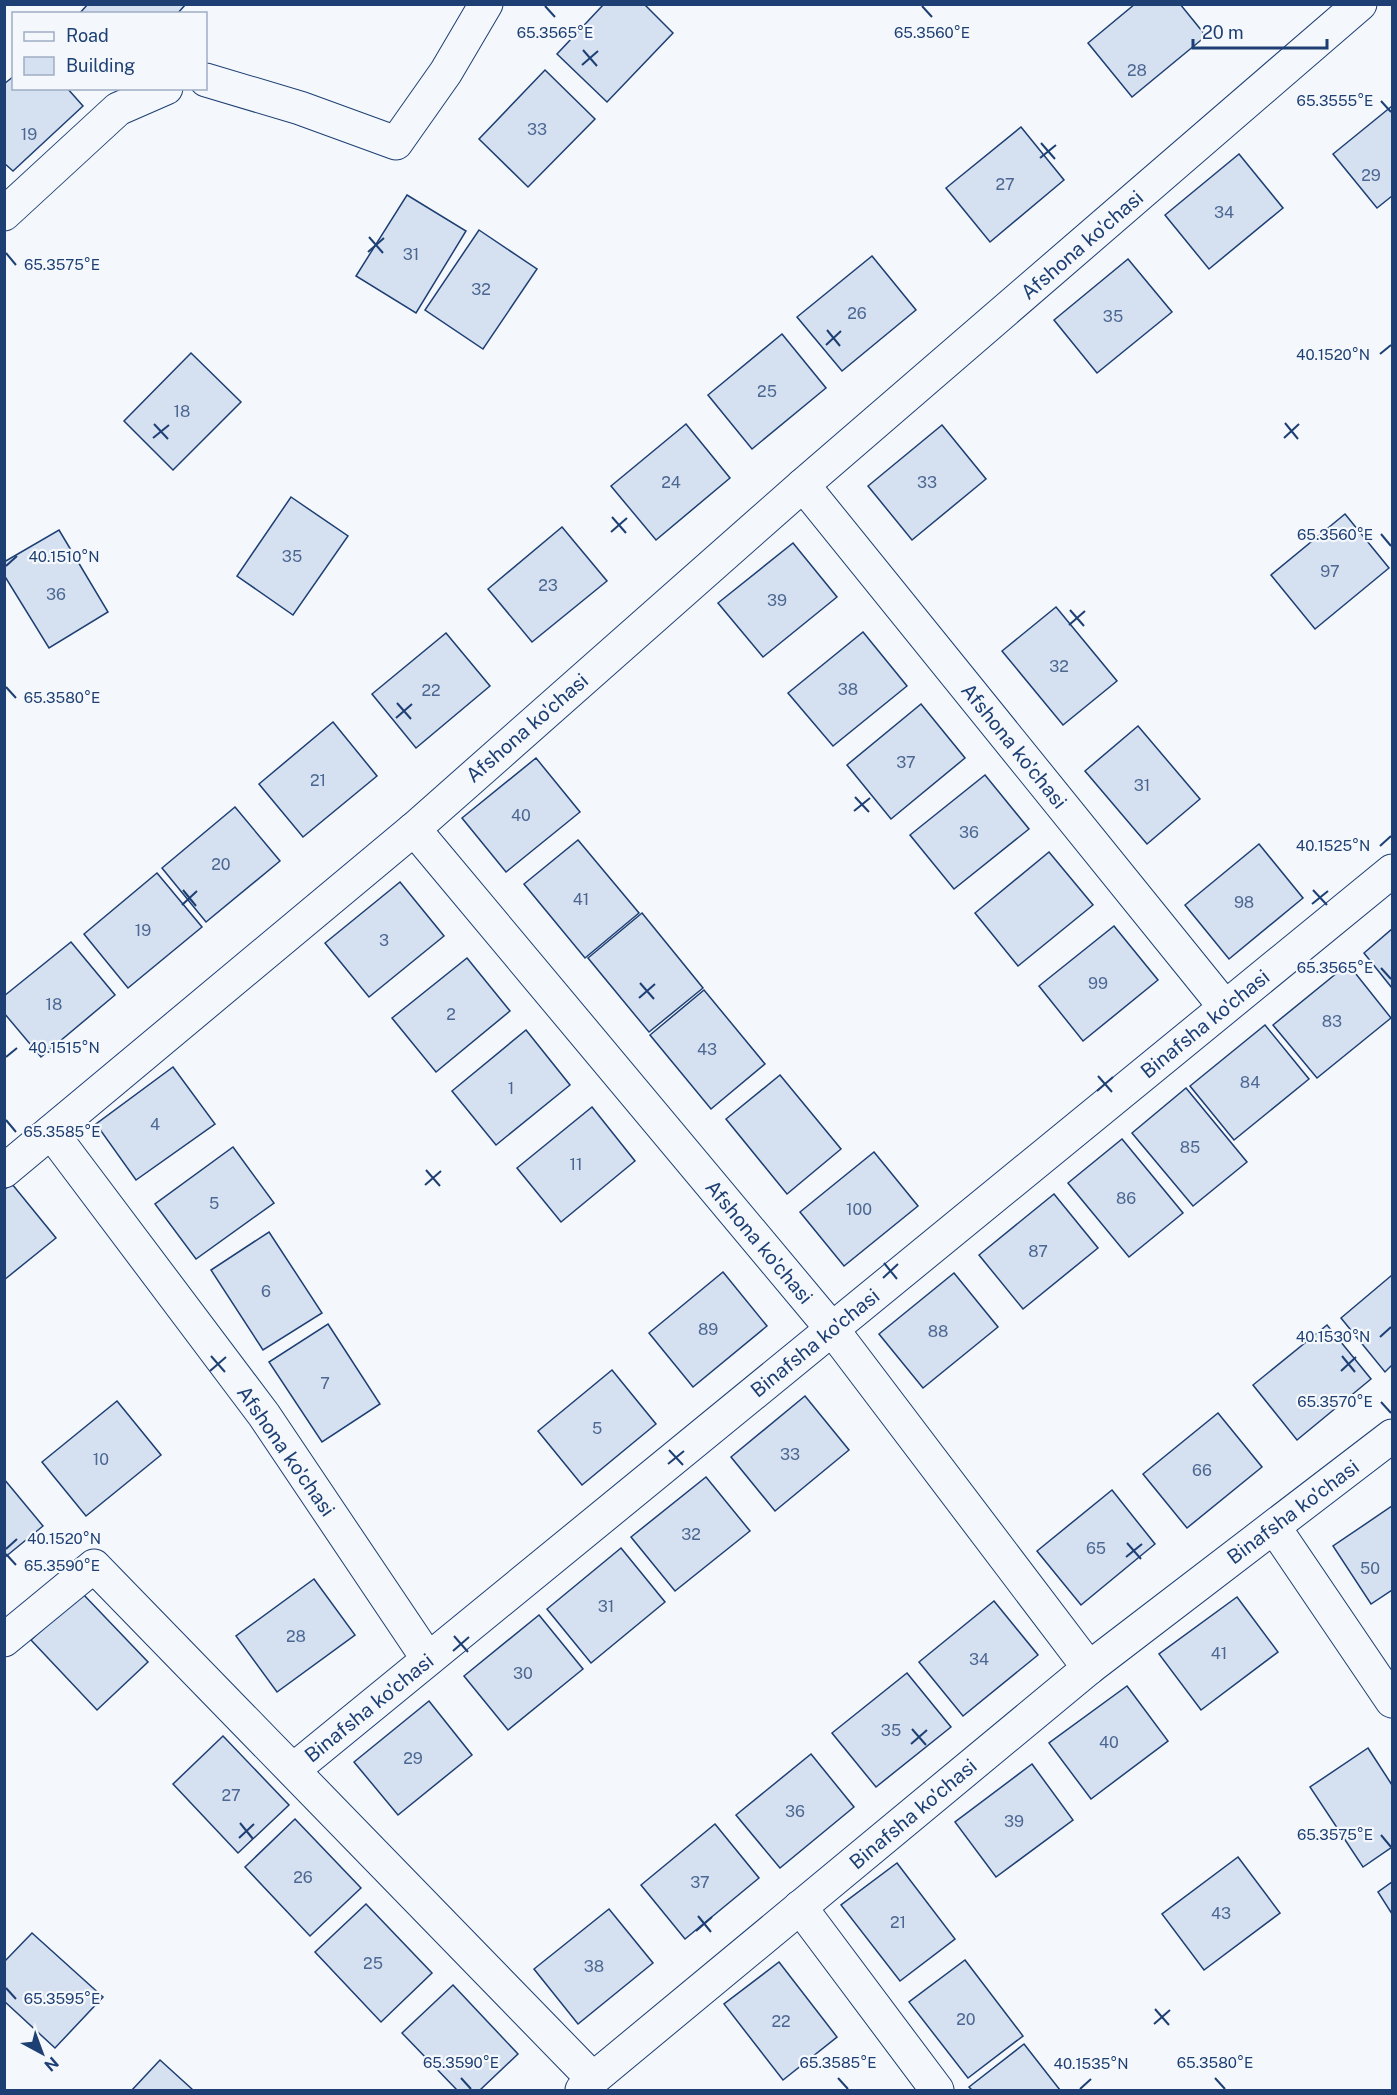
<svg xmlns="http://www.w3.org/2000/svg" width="1397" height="2095" viewBox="0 0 1397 2095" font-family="'Public Sans',sans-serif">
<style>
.building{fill:#d5e0f0;stroke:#1d3f73;stroke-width:1.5}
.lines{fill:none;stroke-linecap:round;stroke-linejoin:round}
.minor-casing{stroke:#1d3f73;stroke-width:35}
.minor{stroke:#f4f7fb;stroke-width:33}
.ticks{fill:none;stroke:#1d3f73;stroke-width:2}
.labels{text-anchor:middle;stroke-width:4.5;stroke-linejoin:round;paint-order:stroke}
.number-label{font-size:16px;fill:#4b6792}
.street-label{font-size:20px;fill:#1d3f73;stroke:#f4f7fb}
.ticks-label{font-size:15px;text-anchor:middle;fill:#1d3f73;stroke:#f4f7fb;stroke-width:4.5;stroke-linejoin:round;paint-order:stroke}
</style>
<rect width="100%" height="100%" fill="#f4f7fb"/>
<g class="building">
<path d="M88,4h98l-9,10h-98z"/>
<path d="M604,4h40l29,29 -66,69 -50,-48z"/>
<path d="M1135,4h45l26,32 -74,61 -44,-54z"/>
<path d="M545,70l50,49 -67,68 -49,-48z"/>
<path d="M14,76v12h53l16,18 -70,65 -9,-8v-79z"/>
<path d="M1392,106v90l-15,12 -44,-54z"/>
<path d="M1021,127l43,53 -74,62 -44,-54z"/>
<path d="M1239,154l44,54 -74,61 -44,-54z"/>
<path d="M407,195l59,36 -50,82 -60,-37z"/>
<path d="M479,230l58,39 -54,80 -58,-39z"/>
<path d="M872,256l44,54 -74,61 -45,-54z"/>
<path d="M1128,259l44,53 -75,61 -43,-53z"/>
<path d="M782,334l44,54 -74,61 -44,-54z"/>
<path d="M191,353l50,49 -68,68 -49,-49z"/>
<path d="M686,424l44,54 -74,62 -45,-54z"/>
<path d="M942,425l44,54 -74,61 -44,-54z"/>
<path d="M291,497l57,39 -55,79 -56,-39z"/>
<path d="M1345,514l44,54 -74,61 -44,-54z"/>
<path d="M562,527l45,54 -75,61 -44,-53z"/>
<path d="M59,530l49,82 -59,36 -45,-73v-13z"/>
<path d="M793,543l44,54 -74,60 -45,-54z"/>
<path d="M1056,607l61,74 -54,44 -61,-74z"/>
<path d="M863,632l44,54 -74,60 -45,-53z"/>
<path d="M446,633l44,53 -74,62 -44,-54z"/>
<path d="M921,704l44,54 -74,61 -44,-54z"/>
<path d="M333,722l44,54 -74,61 -44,-53z"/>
<path d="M1138,726l62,73 -53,45 -62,-73z"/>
<path d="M536,758l44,54 -74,60 -44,-54z"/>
<path d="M985,775l44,54 -75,60 -44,-54z"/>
<path d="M235,807l45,54 -74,61 -44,-54z"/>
<path d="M578,840l61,73 -54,45 -61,-74z"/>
<path d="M1259,844l44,54 -74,61 -44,-54z"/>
<path d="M1049,852l44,53 -75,61 -43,-53z"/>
<path d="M157,873l45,54 -74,61 -44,-54z"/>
<path d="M400,882l44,54 -75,61 -44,-54z"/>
<path d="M642,913l61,75 -54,44 -61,-74z"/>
<path d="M1114,926l44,54 -75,61 -44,-55z"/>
<path d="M1392,929v59l-28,-35z"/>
<path d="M71,942l44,53 -74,62 -37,-44v-17z"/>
<path d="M467,958l43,53 -74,61 -44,-54z"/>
<path d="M1348,964l43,54 -74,60 -44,-53z"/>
<path d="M704,990l61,74 -54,45 -61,-74z"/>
<path d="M1265,1025l44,54 -75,61 -44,-54z"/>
<path d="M526,1030l44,55 -74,60 -44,-54z"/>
<path d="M173,1067l42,57 -79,56 -40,-56z"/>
<path d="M780,1075l61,74 -54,45 -61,-75z"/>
<path d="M1186,1088l61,74 -54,44 -61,-73z"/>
<path d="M592,1107l43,54 -74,61 -44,-54z"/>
<path d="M1122,1139l61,74 -54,44 -61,-74z"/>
<path d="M233,1147l41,56 -78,56 -41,-55z"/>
<path d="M874,1152l44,54 -74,60 -44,-54z"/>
<path d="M12,1184l44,54 -52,42v-90z"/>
<path d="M1054,1194l44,54 -75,61 -44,-54z"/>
<path d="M269,1232l53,81 -59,37 -52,-80z"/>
<path d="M723,1272l44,54 -74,61 -44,-54z"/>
<path d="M954,1273l44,54 -75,61 -44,-54z"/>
<path d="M1392,1275v90l-7,7 -44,-54z"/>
<path d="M328,1324l52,80 -58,38 -53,-80z"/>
<path d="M1327,1325l44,54 -74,61 -44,-55z"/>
<path d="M612,1370l44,54 -74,61 -44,-54z"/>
<path d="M805,1396l44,54 -74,61 -44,-54z"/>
<path d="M117,1401l44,54 -75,61 -44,-54z"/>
<path d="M1218,1413l44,54 -75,61 -44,-54z"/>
<path d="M706,1477l44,54 -75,60 -44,-54z"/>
<path d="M4,1479l39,47 -39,32z"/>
<path d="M1112,1490l43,54 -74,61 -44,-54z"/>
<path d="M1392,1506v84l-21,14 -38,-58z"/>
<path d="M621,1548l44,54 -74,61 -44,-54z"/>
<path d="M314,1579l41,56 -78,57 -41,-56z"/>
<path d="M82,1593l66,69 -51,48 -66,-70z"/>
<path d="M1237,1597l41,55 -77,58 -42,-56z"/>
<path d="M994,1601l44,54 -75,61 -44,-54z"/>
<path d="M539,1615l44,54 -75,61 -44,-54z"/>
<path d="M907,1673l44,54 -75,60 -44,-54z"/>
<path d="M1127,1686l41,55 -77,58 -42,-56z"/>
<path d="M429,1701l43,54 -74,60 -44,-53z"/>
<path d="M223,1736l66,69 -51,48 -65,-69z"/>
<path d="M1368,1748l24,37v62l-29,20 -53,-80z"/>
<path d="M811,1754l43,53 -74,61 -44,-53z"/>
<path d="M1032,1764l41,56 -77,57 -41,-55z"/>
<path d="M295,1819l66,69 -51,48 -65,-69z"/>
<path d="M715,1824l44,54 -74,61 -44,-54z"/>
<path d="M1238,1857l42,56 -76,57 -42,-56z"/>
<path d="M897,1863l58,76 -55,42 -59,-76z"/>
<path d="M1392,1882v32l-14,-22z"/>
<path d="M366,1904l66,69 -51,49 -66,-70z"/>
<path d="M609,1909l44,54 -75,61 -44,-55z"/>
<path d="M32,1933l71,64 -48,51 -51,-47v-39z"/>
<path d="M965,1960l58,76 -55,42 -59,-76z"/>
<path d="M779,1962l58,75 -54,43 -59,-76z"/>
<path d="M453,1985l65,69 -38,36h-23l-55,-57z"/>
<path d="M1024,2044l36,46h-88l-3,-3z"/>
<path d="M160,2060l33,30h-61z"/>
</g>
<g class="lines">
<g class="minor-casing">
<g id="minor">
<path d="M206,80l94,28 96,35 50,-71 40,-68"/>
<path d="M4,214l114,-105 48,-21"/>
<path d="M803,485l422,522"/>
<path d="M414,829l418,500 257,339"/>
<path d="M51,1132l213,283 164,244"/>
<path d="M4,1171l410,-342 389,-344 557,-481"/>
<path d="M1274,1527l118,174"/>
<path d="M4,1640l90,-74 499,513"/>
<path d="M293,1770l1099,-899"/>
<path d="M800,1907l137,183"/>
<path d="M582,2090l11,-11 496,-411 303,-232"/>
</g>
</g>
<use href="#minor" class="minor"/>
</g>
<path class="ticks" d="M545,6l10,11M922,6l10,11M583,50l14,16M582,65l16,-14M1381,101l10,11M1041,143l14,16M1040,158l16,-13M369,237l14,16M368,252l16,-14M6,253l10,12M827,330l13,16M826,345l15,-14M1380,354l11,-9M1285,423l13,16M154,424l14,15M153,438l16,-13M1284,438l15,-14M612,517l14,16M611,532l16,-14M1381,534l10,12M6,566l11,-10M1070,610l14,16M1069,625l16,-14M6,687l10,11M397,703l14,16M396,718l16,-14M855,797l14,15M854,811l16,-13M1380,846l11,-10M183,890l13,16M1313,890l14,15M1312,904l16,-13M182,905l15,-14M1381,968l10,11M640,983l14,16M639,998l16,-14M6,1057l11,-9M1098,1076l14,16M1097,1091l16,-14M6,1120l10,12M426,1170l14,16M425,1185l16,-14M884,1263l13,16M883,1278l15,-14M1380,1337l11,-10M211,1356l14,16M1342,1356l13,16M210,1371l16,-14M1341,1371l15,-14M1381,1402l10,11M669,1450l14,15M668,1464l16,-13M1127,1543l14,16M6,1549l11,-10M6,1554l10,11M1126,1557l16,-13M454,1636l14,16M453,1651l16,-14M912,1729l14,16M911,1744l16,-14M240,1823l13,16M1381,1835l10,12M239,1838l15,-14M698,1916l13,16M696,1931l16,-14M6,1988l10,11M1155,2009l14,16M1154,2024l16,-14M461,2078l10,11M838,2078l10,11M1215,2078l10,11M1080,2089l11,-10"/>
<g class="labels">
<g class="number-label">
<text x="1137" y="76">28</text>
<text x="537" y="135">33</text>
<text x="29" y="140">19</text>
<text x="1371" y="181">29</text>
<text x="1005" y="190">27</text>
<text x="1224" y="218">34</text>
<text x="411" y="260">31</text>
<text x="481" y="295">32</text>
<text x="857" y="319">26</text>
<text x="1113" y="322">35</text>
<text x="767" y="397">25</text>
<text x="182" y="417">18</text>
<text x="671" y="488">24</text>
<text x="927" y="488">33</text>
<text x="292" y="562">35</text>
<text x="1330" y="577">97</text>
<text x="548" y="591">23</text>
<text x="56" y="600">36</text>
<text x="777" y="606">39</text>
<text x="1059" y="672">32</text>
<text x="848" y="695">38</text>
<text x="431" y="696">22</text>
<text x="906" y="768">37</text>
<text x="318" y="786">21</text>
<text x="1142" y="791">31</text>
<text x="521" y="821">40</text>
<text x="969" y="838">36</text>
<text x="221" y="870">20</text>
<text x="581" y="905">41</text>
<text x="1244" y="908">98</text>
<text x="143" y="936">19</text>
<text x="384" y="946">3</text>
<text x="1098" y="989">99</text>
<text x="54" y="1010">18</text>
<text x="451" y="1020">2</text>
<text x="1332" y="1027">83</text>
<text x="707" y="1055">43</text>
<text x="1250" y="1088">84</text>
<text x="511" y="1094">1</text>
<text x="155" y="1130">4</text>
<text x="1190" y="1153">85</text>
<text x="576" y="1170">11</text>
<text x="1126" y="1204">86</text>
<text x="214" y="1209">5</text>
<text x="859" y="1215">100</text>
<text x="1038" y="1257">87</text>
<text x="266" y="1297">6</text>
<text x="708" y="1335">89</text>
<text x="938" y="1337">88</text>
<text x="325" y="1389">7</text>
<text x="597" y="1434">5</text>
<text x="790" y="1460">33</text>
<text x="101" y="1465">10</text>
<text x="1202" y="1476">66</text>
<text x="691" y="1540">32</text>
<text x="1096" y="1554">65</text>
<text x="1370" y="1574">50</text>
<text x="606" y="1612">31</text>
<text x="296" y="1642">28</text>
<text x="1219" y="1659">41</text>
<text x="979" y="1665">34</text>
<text x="523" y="1679">30</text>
<text x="891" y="1736">35</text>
<text x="1109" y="1748">40</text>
<text x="413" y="1764">29</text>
<text x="231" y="1801">27</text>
<text x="795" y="1817">36</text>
<text x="1014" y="1827">39</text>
<text x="303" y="1883">26</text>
<text x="700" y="1888">37</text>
<text x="1221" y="1919">43</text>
<text x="898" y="1928">21</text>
<text x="373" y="1969">25</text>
<text x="594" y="1972">38</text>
<text x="966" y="2025">20</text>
<text x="781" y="2027">22</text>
</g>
<g class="street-label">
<text transform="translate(1082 245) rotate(-41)" y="7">Afshona ko'chasi</text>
<text transform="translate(527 728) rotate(-41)" y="7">Afshona ko'chasi</text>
<text transform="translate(1014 746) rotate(51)" y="7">Afshona ko'chasi</text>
<text transform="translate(1205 1024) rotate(-39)" y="7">Binafsha ko'chasi</text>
<text transform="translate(759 1242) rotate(50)" y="7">Afshona ko'chasi</text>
<text transform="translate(815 1343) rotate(-39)" y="7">Binafsha ko'chasi</text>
<text transform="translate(286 1451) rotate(55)" y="7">Afshona ko'chasi</text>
<text transform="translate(1293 1512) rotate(-37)" y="7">Binafsha ko'chasi</text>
<text transform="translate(369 1708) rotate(-39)" y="7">Binafsha ko'chasi</text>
<text transform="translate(913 1814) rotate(-40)" y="7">Binafsha ko'chasi</text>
</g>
</g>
<g class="ticks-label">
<text x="555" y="38">65.3565°E</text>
<text x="932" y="38">65.3560°E</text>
<text x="1335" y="106">65.3555°E</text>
<text x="62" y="270">65.3575°E</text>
<text x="1333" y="360">40.1520°N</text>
<text x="1335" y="540">65.3560°E</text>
<text x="64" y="562">40.1510°N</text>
<text x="62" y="703">65.3580°E</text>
<text x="1333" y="851">40.1525°N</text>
<text x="1335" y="973">65.3565°E</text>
<text x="64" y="1053">40.1515°N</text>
<text x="62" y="1137">65.3585°E</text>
<text x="1333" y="1342">40.1530°N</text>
<text x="1335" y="1407">65.3570°E</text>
<text x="64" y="1544">40.1520°N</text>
<text x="62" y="1571">65.3590°E</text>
<text x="1335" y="1840">65.3575°E</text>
<text x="62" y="2004">65.3595°E</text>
<text x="461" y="2068">65.3590°E</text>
<text x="838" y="2068">65.3585°E</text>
<text x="1215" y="2068">65.3580°E</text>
<text x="1091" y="2069">40.1535°N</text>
</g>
<rect width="1397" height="2095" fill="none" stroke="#1d3f73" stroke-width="12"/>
<rect x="12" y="12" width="195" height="78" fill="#f4f7fb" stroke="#9eadc5" stroke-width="1.5"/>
<rect x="24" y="32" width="30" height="9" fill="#f4f7fb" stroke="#9eadc5" stroke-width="1.5"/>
<text x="66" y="42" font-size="18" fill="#1d3f73">Road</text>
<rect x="24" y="57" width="30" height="18" fill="#d5e0f0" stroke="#9eadc5" stroke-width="1.5"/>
<text x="66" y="72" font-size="18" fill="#1d3f73">Building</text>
<g transform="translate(42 2053) rotate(139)" stroke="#f4f7fb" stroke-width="4.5" paint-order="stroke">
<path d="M0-4.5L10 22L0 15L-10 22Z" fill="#1d3f73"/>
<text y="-9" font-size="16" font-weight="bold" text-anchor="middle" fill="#1d3f73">N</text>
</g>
<path d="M1193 39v9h134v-9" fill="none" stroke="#1d3f73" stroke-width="3"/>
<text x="1202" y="39" font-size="18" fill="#1d3f73" stroke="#f4f7fb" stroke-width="4.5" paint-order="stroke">20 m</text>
</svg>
